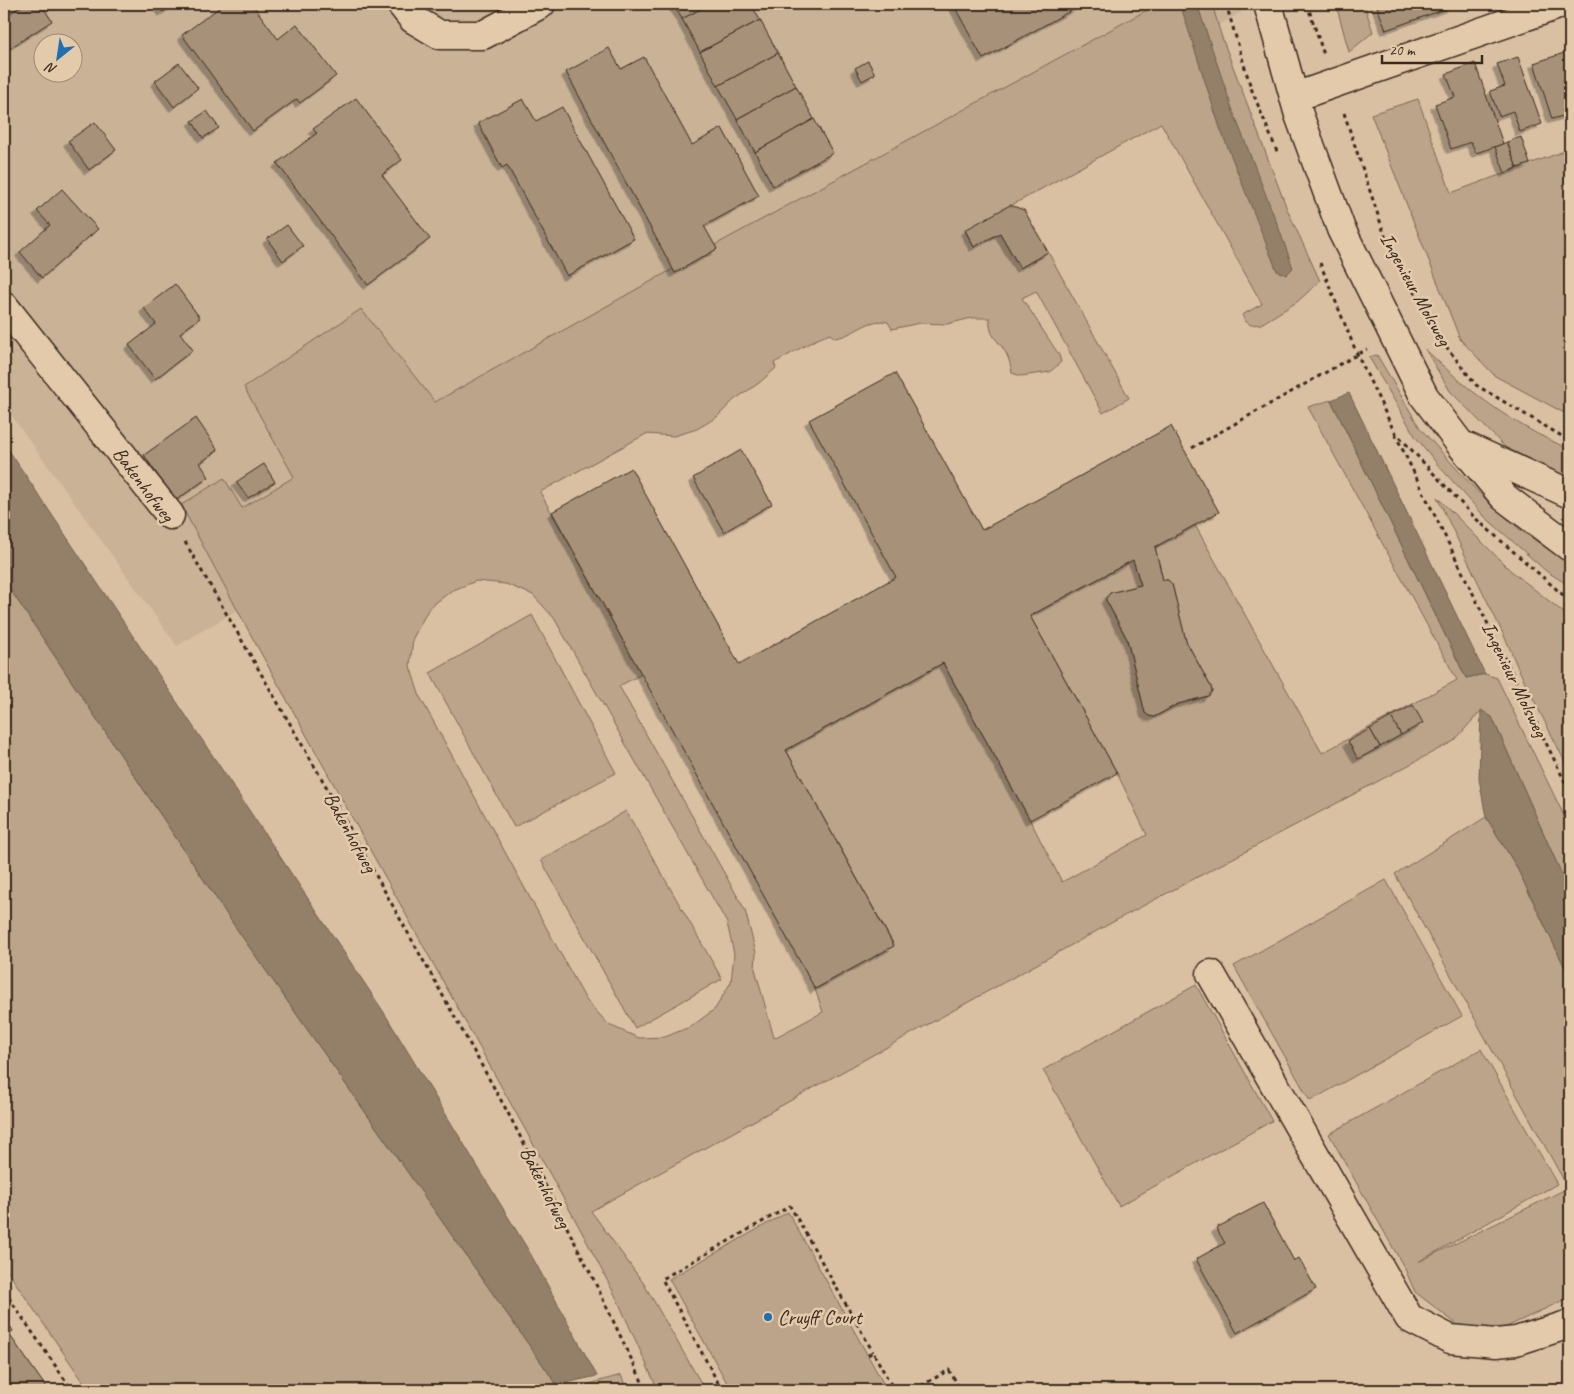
<svg xmlns="http://www.w3.org/2000/svg" width="1574" height="1394" viewBox="0 0 1574 1394" font-family="Caveat,sans-serif">
<style>
.built{fill:#cab296;fill-rule:evenodd}
.green{fill:#bca48a;stroke:#7c6754;fill-rule:evenodd}
.water{fill:#947f69;stroke:#705d4b}
.building{fill:#a79179;stroke:#3b2a1e;filter:url(#shadow)}
.lines{fill:none;stroke-linecap:round;stroke-linejoin:round}
.minor-casing{stroke:#3b2a1e;stroke-width:31}
.path{stroke:#3b2a1e;stroke-width:3;stroke-dasharray:4 4;stroke-linecap:butt}
.minor{stroke:#e3caab;stroke-width:28}
.poi-dot{fill:#1f6fb2;stroke:#e3caab;stroke-width:2}
.labels{text-anchor:middle;stroke-width:5;stroke-linejoin:round;paint-order:stroke}
.street-label{font-size:20px;fill:#3b2a1e;stroke:#e3caab}
.poi-label{font-size:20px;fill:#3b2a1e;stroke:#e3caab;text-anchor:start}
</style>
<defs>
<filter id="shadow"><feDropShadow dx="-4.5" dy="4.5" stdDeviation="0" flood-color="#0004"/></filter>
</defs>
<rect width="100%" height="100%" fill="#d9c0a3"/>
<filter id="ink" filterUnits="userSpaceOnUse"><feTurbulence type="fractalNoise" baseFrequency=".02" numOctaves="2"/><feDisplacementMap in="SourceGraphic" scale="10" xChannelSelector="R" yChannelSelector="G"/><feConvolveMatrix kernelMatrix="1 2 1 2 8 2 1 2 1" color-interpolation-filters="sRGB"/></filter>
<g filter="url(#ink)">
<path class="built" d="M4,4h1251l-1078,642 -173,-241zM42,42h30v30h-30z"/>
<g class="green">
<path d="M1158,4h54l9,31 66,174 33,72 -23,21 -36,22 -10,1 -6,-4 -3,-6 20,-11 -101,-181 -196,108 9,16 26,-14 20,35 28,-16 81,146 -26,15 -67,-122 -14,7 37,57 2,7 -11,10 -29,4 -9,-3c-1,-7 -3,-14 -6,-20 -8,-14 -18,-17 -16,-35h-18l-25,6 -27,-1 -28,6 -4,-7c-20,-5 -34,14 -53,16l-5,-4 -15,6 -41,23 2,5 -17,15 -25,17 -17,17 -20,12 -23,7 -28,-2 -106,58 102,182 -23,12 126,224 11,43 -1,16 19,69 49,-26 -8,-23 79,-44 -108,-195 157,-87 87,157 32,62 85,-47 -30,-62 -87,-157 103,-56 8,25 -31,8 -4,5v2l21,39 18,74 4,3 5,1 24,-13 31,-8 3,-5 -1,-4 -25,-46 -14,-57 -4,-4h-5l-8,-33 40,-22 127,228 135,-73 -149,-273 23,-7 135,278 19,-4 12,4 73,150v65l-78,-176 -11,-6 -27,30 -332,176 -531,294 53,73 61,106h-47l-41,-91 -40,-76 -325,-586 -71,-132 43,-27 18,30 52,-31 -50,-90 117,-78 74,93 238,-133 2,4 42,-24 -2,-4zM476,581l30,3 27,11 21,23 173,305 7,31 -3,28 -16,27 -23,17 -27,11 -26,1 -30,-13 -23,-25 -166,-303 -10,-31 3,-28 16,-30 22,-17z"/>
<path d="M1336,4h28l9,28 -24,20z"/>
<path d="M1418,99l33,94 119,-44v267l-75,-40 -35,-37 -89,-225z"/>
<path d="M1425,349c31,30 63,57 100,78 15,9 30,15 45,23v30l-65,-33 -55,-56z"/>
<path d="M1377,355l43,73 26,29 32,35 41,37 51,36v21l-24,-15 -62,-55 -46,-51 -23,-29 -46,-79z"/>
<path d="M1437,497l73,73 53,42 7,12v148l-53,-106 -9,-22z"/>
<path d="M4,580l232,348 321,457 -7,5h-461l-85,-124z"/>
<path d="M532,615l84,158 -102,54 -84,-154z"/>
<path d="M626,811l96,168 -87,49 -94,-168z"/>
<path d="M1486,817l30,49 54,112v319l-70,33 -42,-5 -43,-33 -10,-23 -76,-135 152,-85 76,135 -139,78 150,-74 -173,-314z"/>
<path d="M1386,880l76,136 -152,85 -76,-135z"/>
<path d="M1196,985l76,136 -153,85 -76,-136z"/>
<path d="M788,1212l99,178h-156l-62,-111z"/>
<path d="M621,1375l6,15h-59z"/>
</g>
<g class="water">
<path d="M1180,4h17l36,107 45,115 15,42 -7,7 -9,-4 -57,-143z"/>
<path d="M1349,393l136,281 -19,4 -135,-278z"/>
<path d="M4,443l379,568 147,242 67,123 -40,9 -321,-457 -232,-348z"/>
<path d="M1481,710l11,7 78,176v85l-54,-112 -30,-49 -7,-38z"/>
</g>
<g class="building">
<path d="M25,4h16l11,17 -48,31v-35z"/>
<path d="M157,4h18l-12,8z"/>
<path d="M224,4h28l26,35 19,-15 39,52 -36,27 -3,-4 -44,32 -71,-96z"/>
<path d="M673,4h37l-28,15z"/>
<path d="M710,4h41l9,16 -60,32 -18,-33z"/>
<path d="M953,4h130l-100,55z"/>
<path d="M1376,4h74l1,3 -65,23z"/>
<path d="M760,20l18,33 -60,33 -18,-34z"/>
<path d="M609,48l12,21 23,-12 48,88 30,-17 37,68 -55,30 13,23 -42,24 -109,-201z"/>
<path d="M1567,52l3,11v51l-18,5 -18,-56z"/>
<path d="M778,53l18,33 -59,33 -19,-33z"/>
<path d="M1518,57l24,67 -22,8 -7,-21 -14,5 -9,-25 15,-5 -8,-22z"/>
<path d="M868,61l7,13 -13,7 -7,-13z"/>
<path d="M179,63l19,25 -24,19 -19,-26z"/>
<path d="M1475,63l28,81 -27,9 -5,-11 -20,7 -16,-45 20,-7 -9,-23z"/>
<path d="M796,86l18,33 -59,33 -18,-33z"/>
<path d="M356,98l46,62 -20,15 48,64 -62,46 -91,-122 40,-30 -4,-4z"/>
<path d="M523,99l13,22 26,-14 72,132 -67,37 -60,-111 -5,3 -24,-45z"/>
<path d="M207,111l12,17 -16,10 -11,-17z"/>
<path d="M814,119l19,34 -60,33 -18,-34z"/>
<path d="M95,122l21,28 -27,20 -21,-29z"/>
<path d="M1521,137l9,27 -13,4 -10,-26z"/>
<path d="M1507,142l10,26 -12,5 -10,-26z"/>
<path d="M62,189l36,40 -56,49 -22,-26 30,-27 -13,-14z"/>
<path d="M1010,205l14,5 24,42 -28,16 -20,-35 -26,14 -9,-17z"/>
<path d="M287,225l16,21 -20,15 -16,-22z"/>
<path d="M175,284l25,34 -20,15 13,17 -38,29 -26,-34 27,-21 -12,-16z"/>
<path d="M895,373l87,157 189,-104 48,86 -64,35 8,33h5l4,4 14,57 25,46 1,4 -4,5 -30,8 -24,13 -5,-1 -4,-3 -18,-74 -21,-39v-2l4,-5 31,-8 -8,-25 -103,56 87,157 -87,47 -87,-157 -157,87 108,196 -79,43 -263,-477 79,-44 108,196 157,-87 -87,-157z"/>
<path d="M196,418l22,32 -18,13 9,14 -34,24 -31,-46z"/>
<path d="M741,450l31,54 -48,28 -31,-54z"/>
<path d="M264,464l11,18 -27,16 -12,-16z"/>
<path d="M1413,705l10,18 -22,12 -10,-18z"/>
<path d="M1391,717l10,18 -21,12 -10,-18z"/>
<path d="M1370,729l10,18 -22,12 -10,-18z"/>
<path d="M1263,1203l31,58 5,-3 17,31 -79,44 -41,-74 29,-16 -9,-15z"/>
<path d="M4,1317l9,14 -4,3 39,56h-44z"/>
</g>
<g class="lines">
<g class="minor-casing">
<g id="minor">
<path d="M401,4l12,15 27,16h43l58,-31"/>
<path d="M1268,4l31,111 42,114 83,167 37,49 43,52 66,50"/>
<path d="M1295,97l266,-93"/>
<path d="M4,306l166,209"/>
<path d="M1467,447l103,47"/>
<path d="M1211,974l198,344 41,21 46,4 20,-2 54,-17"/>
</g>
</g>
<g class="path">
<path d="M1226,4l25,84 27,66"/>
<path d="M1307,4l17,51"/>
<path d="M1344,113l43,129 51,94 38,49 94,56"/>
<path d="M1320,263l37,91 37,77 81,87 95,83"/>
<path d="M1395,434l175,358"/>
<path d="M1192,448l175,-99"/>
<path d="M185,542l149,258 173,311 84,163 55,116"/>
<path d="M4,1291l68,99"/>
<path d="M868,1355l5,-3 21,38"/>
<path d="M722,1390l-60,-111 128,-73 83,146"/>
<path d="M914,1390l35,-20 12,20"/>
</g>
<use href="#minor" class="minor"/>
</g>
</g>
<circle class="poi-dot" cx="768" cy="1317" r="5"/>
<g class="labels">
<g class="street-label">
<text transform="translate(1416 289) rotate(61)" y="7">Ingenieur Molsweg</text>
<text transform="translate(144 484) rotate(53)" y="7">Bakenhofweg</text>
<text transform="translate(1515 679) rotate(64)" y="7">Ingenieur Molsweg</text>
<text transform="translate(351 832) rotate(61)" y="7">Bakenhofweg</text>
<text transform="translate(546 1187) rotate(63)" y="7">Bakenhofweg</text>
</g>
<g class="poi-label">
<text x="778" y="1324">Cruyff Court</text>
</g>
</g>
<rect width="1574" height="1394" fill="none" stroke="#e3caab" stroke-width="20"/>
<rect x="10" y="10" width="1554" height="1374" fill="none" stroke="#3b2a1e" stroke-width="2" filter="url(#ink)"/>
<g transform="translate(58 58) rotate(210)"><circle r="24" fill="#e3caab" stroke="#a08a73"/>
<path d="M0-4L9 19L0 12L-9 19Z" fill="#1f6fb2"/>
<text y="-8" font-size="14" font-weight="bold" text-anchor="middle" fill="#3b2a1e">N</text>
</g>
<path d="M1382 55v8h100v-8" fill="none" stroke="#3b2a1e" stroke-width="2.5"/>
<text x="1389" y="55" font-size="15" fill="#3b2a1e" stroke="#e3caab" stroke-width="4" paint-order="stroke">20 m</text>
</svg>
